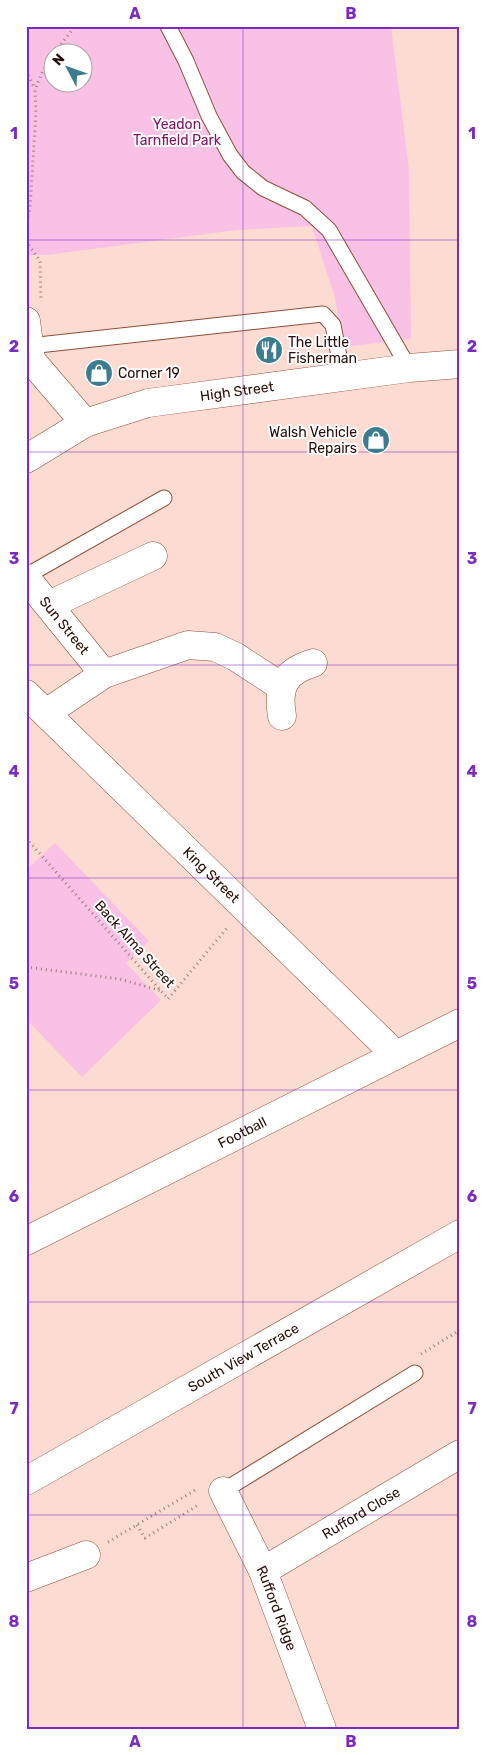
<svg xmlns="http://www.w3.org/2000/svg" width="486" height="1755" viewBox="0 0 486 1755" font-family="Rubik,sans-serif">
<style>
.green{fill:#f8c1e5;fill-rule:evenodd}
.lines{fill:none;stroke-linecap:round;stroke-linejoin:round}
.service-casing{stroke:#904e39;stroke-width:17}
.minor-casing{stroke:#904e39;stroke-width:29}
.tertiary-casing{stroke:#904e39;stroke-width:29}
.path{stroke:#9c7f76;stroke-width:3;stroke-dasharray:1 4;stroke-linecap:butt}
.service{stroke:#fff;stroke-width:15}
.minor{stroke:#fff;stroke-width:28}
.tertiary{stroke:#fff;stroke-width:28}
.grid{fill:none;stroke:#7b2cbf;stroke-width:1;stroke-opacity:0.55}
.labels{text-anchor:middle;stroke-width:4;stroke-linejoin:round;paint-order:stroke}
.park-label{font-size:14px;fill:#801469;stroke:#fff}
.poi-label{font-size:14px;fill:#280e06;stroke:#fff;text-anchor:start}
.street-label{font-size:14px;fill:#280e06;stroke:#fff}
.neatline{fill:none;stroke:#7b2cbf;stroke-width:2}
.grid-label{font-size:16px;text-anchor:middle;font-weight:bold;fill:#7b2cbf}
</style>
<rect width="100%" height="100%" fill="#fcdcd2"/>
<g class="green">
<path d="M26,26h365l18,144 2,169 -68,8 -8,-49 -23,-72 -75,4 -190,25h-21zM52,52h30v30h-30z"/>
<path d="M55,843l94,98 -23,22 35,37 -79,77 -56,-58v-149z"/>
</g>
<g class="lines">
<g class="service-casing">
<g id="service">
<path d="M168,26l18,35 23,55 21,39 13,17 20,16 42,20 24,22 80,138"/>
<path d="M29,346l294,-32 10,11 10,52"/>
<path d="M26,576l138,-78"/>
<path d="M223,1491l192,-118"/>
</g>
</g>
<g class="minor-casing">
<g id="minor">
<path d="M26,321l5,39"/>
<path d="M26,360h5l54,63"/>
<path id="s1" d="M26,578l78,96"/>
<path d="M49,605l104,-49"/>
<path id="s2" d="M26,694l370,361"/>
<path d="M46,713l58,-39 84,-29 27,2 21,10 46,30"/>
<path d="M282,716c-5,-29 2,-44 31,-53"/>
<path id="s3" d="M26,1241l434,-218"/>
<path id="s4" d="M26,1481l434,-247"/>
<path id="s5" d="M223,1491l40,80 59,158"/>
<path id="s6" d="M263,1571l197,-117"/>
<path d="M26,1578l60,-23"/>
</g>
</g>
<g class="tertiary-casing">
<g id="tertiary">
<path id="s7" d="M26,459l59,-36 63,-20 261,-35 51,-4"/>
</g>
</g>
<g class="path">
<path d="M55,52l20,-26"/>
<path d="M26,71l9,18"/>
<path d="M26,226l4,-18 6,-96 -1,-23 8,-18 9,-14"/>
<path d="M26,241l14,20 1,38"/>
<path d="M26,838l142,161 59,-71"/>
<path d="M26,967l94,12 41,12"/>
<path d="M421,1354l39,-24"/>
<path d="M137,1525l8,13 55,-34"/>
<path d="M108,1542l89,-53"/>
</g>
<use href="#service" class="service"/>
<use href="#minor" class="minor"/>
<use href="#tertiary" class="tertiary"/>
</g>
<path class="grid" d="M243,26v1703M26,240h434M26,452h434M26,665h434M26,878h434M26,1090h434M26,1302h434M26,1515h434"/>
<defs>
<g id="restaurant-disc" transform="scale(1.4375)"><circle r="9.5" fill="#3b7c8f" stroke="#fff"/><path d="M-5-6h1v4h1v-4h1v4h1v-4h1v5L-1.5 .5V6h-2V.5L-5-1ZM5-6V6H3V1.5H1.5Q1.5-4 5-6Z" fill="#fff"/></g>
<g id="shop-disc" transform="scale(1.4375)"><circle r="9.5" fill="#3b7c8f" stroke="#fff"/><path d="M-5-2.5h2.3a2.7 3.5 0 0 1 5.4 0H5L5.5 6h-11ZM-1.5-2.5h3a1.5 2.3 0 0 0-3 0Z" fill="#fff"/></g>
</defs>
<g fill-rule="evenodd">
<use href="#restaurant-disc" x="269" y="350"/>
<use href="#shop-disc" x="99" y="373"/>
<use href="#shop-disc" x="376" y="440"/>
</g>
<g class="labels">
<g class="park-label">
<text x="177" y="129">Yeadon<tspan x="177" dy="16">Tarnfield Park</tspan></text>
</g>
<g class="poi-label">
<text x="288" y="347">The Little<tspan x="288" dy="16">Fisherman</tspan></text>
<text x="118" y="378">Corner 19</text>
<text x="357" y="437" text-anchor="end">Walsh Vehicle<tspan x="357" dy="16">Repairs</tspan></text>
</g>
<g class="street-label">
<text dy="5" stroke="none"><textPath href="#s7" startOffset="225">High Street</textPath></text>
<text dy="5" stroke="none"><textPath href="#s1" startOffset="61">Sun Street</textPath></text>
<text dy="5" stroke="none"><textPath href="#s2" startOffset="259">King Street</textPath></text>
<text transform="translate(135 944) rotate(48)" y="5">Back Alma Street</text>
<text dy="5" stroke="none"><textPath href="#s3" startOffset="242">Football</textPath></text>
<text dy="5" stroke="none"><textPath href="#s4" startOffset="250">South View Terrace</textPath></text>
<text dy="5" stroke="none"><textPath href="#s6" startOffset="114">Rufford Close</textPath></text>
<text dy="5" stroke="none"><textPath href="#s5" startOffset="129">Rufford Ridge</textPath></text>
</g>
</g>
<rect width="486" height="1755" fill="none" stroke="#ffffff" stroke-width="55"/>
<g transform="translate(68 68) rotate(311)"><circle r="24" fill="#ffffff" stroke="#a99f9b"/>
<path d="M0-4L9 19L0 12L-9 19Z" fill="#3b7c8f"/>
<text y="-8" font-size="14" font-weight="bold" text-anchor="middle" fill="#280e06">N</text>
</g>
<rect x="28" y="28" width="430" height="1700" class="neatline"/>
<g class="grid-label">
<text x="135" y="19">A</text>
<text x="351" y="19">B</text>
<text x="14" y="139">1</text>
<text x="472" y="139">1</text>
<text x="14" y="352">2</text>
<text x="472" y="352">2</text>
<text x="14" y="564">3</text>
<text x="472" y="564">3</text>
<text x="14" y="777">4</text>
<text x="472" y="777">4</text>
<text x="14" y="989">5</text>
<text x="472" y="989">5</text>
<text x="14" y="1202">6</text>
<text x="472" y="1202">6</text>
<text x="14" y="1414">7</text>
<text x="472" y="1414">7</text>
<text x="14" y="1627">8</text>
<text x="472" y="1627">8</text>
<text x="135" y="1747">A</text>
<text x="351" y="1747">B</text>
</g>
</svg>
